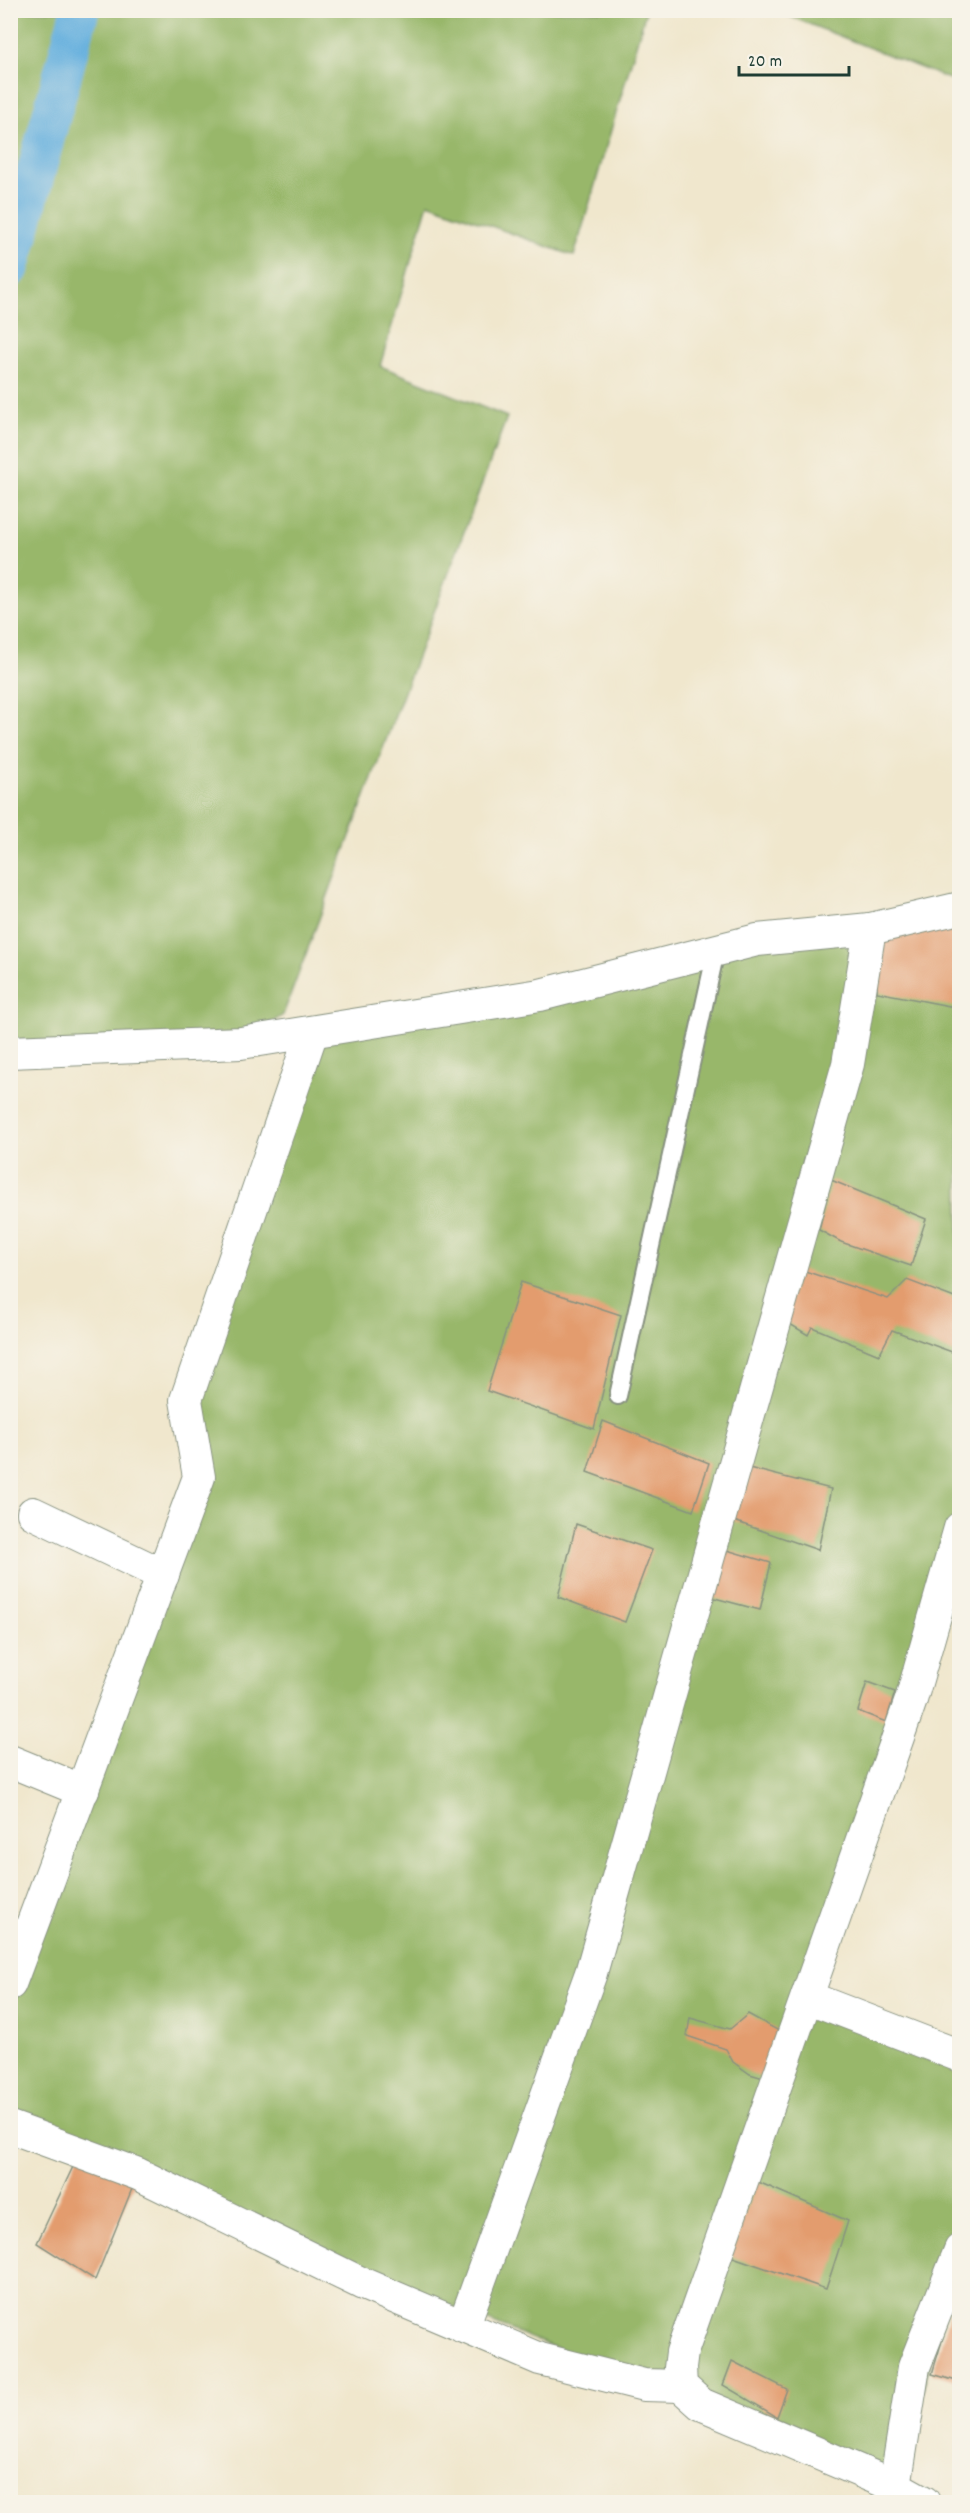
<svg xmlns="http://www.w3.org/2000/svg" width="970" height="2513" viewBox="0 0 970 2513" font-family="Dekko,sans-serif">
<style>
.forest{fill:#98b76a;stroke:#5c7a4f;stroke-width:1.5}
.lines{fill:none;stroke-linecap:round;stroke-linejoin:round}
.canal{stroke:#66b0de;stroke-width:39}
.building{fill:#e39c6e}
.service-casing{stroke:#889280;stroke-width:20}
.minor-casing{stroke:#889280;stroke-width:34}
.service{stroke:#fff;stroke-width:16}
.minor{stroke:#fff;stroke-width:32}
</style>
<rect width="100%" height="100%" fill="#f7f3e8"/>
<filter id="ink" filterUnits="userSpaceOnUse"><feTurbulence type="fractalNoise" baseFrequency=".0167" numOctaves="2"/><feDisplacementMap in="SourceGraphic" scale="12" xChannelSelector="R" yChannelSelector="G"/><feConvolveMatrix kernelMatrix="1 2 1 2 8 2 1 2 1" color-interpolation-filters="sRGB"/></filter>
<filter id="wash" filterUnits="userSpaceOnUse"><feTurbulence type="fractalNoise" baseFrequency=".008" numOctaves="4" result="noise"/><feDisplacementMap in="SourceGraphic" scale="24" xChannelSelector="R" yChannelSelector="G"/><feGaussianBlur stdDeviation="1.35" result="paint"/><feColorMatrix in="noise" values="0 0 0 0 0 0 0 0 0 0 0 0 0 0 0 0 0 1.4 0 .05"/><feComposite in="paint" operator="in"/></filter>
<g filter="url(#wash)">
<rect width="100%" height="100%" fill="#f0e7cd"/>
<g class="forest">
<path d="M10,11h636l-72,245 -146,-53 -48,163 127,51 -224,598 -42,28 -230,9z"/>
<path d="M776,11h183v72z"/>
<path d="M959,908v620l-152,469 152,59v207l-64,223 -884,-359 -1,-143 189,-506 -13,-78 126,-368z"/>
</g>
<g class="lines">
<path class="canal" d="M10,268l70,-258"/>
</g>
<g id="blocks">
<g class="building">
<path d="M960,918v90l-83,-16 1,-53z"/>
<path d="M831,1180l95,39 -15,47 -70,-24 -22,-12z"/>
<path d="M958,1257h2v23l-6,-2z"/>
<path d="M799,1269l89,30 19,-19 53,20v55l-68,-25 -13,25 -67,-28 -4,8 -25,-15z"/>
<path d="M521,1282l100,33 -27,114 -107,-38z"/>
<path d="M603,1421l106,42 -16,48 -106,-39z"/>
<path d="M749,1468l82,21 -13,61 -87,-30z"/>
<path d="M576,1524l76,26 -27,72 -67,-25z"/>
<path d="M720,1548l51,15 -11,47 -53,-14z"/>
<path d="M867,1682l28,10 -9,30 -28,-11z"/>
<path d="M748,2014l44,24 -15,44 -27,-8 -17,-12 -7,-13 -39,-13 3,-18 40,11z"/>
<path d="M80,2152l58,22 -43,106 -58,-37z"/>
<path d="M756,2181l92,40 -22,68 -96,-33z"/>
<path d="M955,2297l5,2v83l-28,-8z"/>
<path d="M732,2361l55,28 -10,28 -54,-32z"/>
</g>
</g>
</g>
<g filter="url(#ink)">
<use href="#blocks" fill-opacity="0" stroke="#889280" stroke-width="1.5"/>
<g class="lines">
<g class="service-casing">
<path id="service" d="M618,1396l98,-445"/>
</g>
<g class="minor-casing">
<g id="minor">
<path d="M10,1052l231,-9 299,-48 217,-55 113,-11 90,-21"/>
<path d="M33,1513l130,62"/>
<path d="M10,1761l73,30"/>
<path d="M10,1984l189,-507 -13,-77 126,-368"/>
<path d="M807,1997l153,59"/>
<path d="M10,2127l128,47 223,109 179,76 104,26 37,1"/>
<path d="M463,2327l128,-354 257,-909 22,-135"/>
<path d="M895,2486l19,-119 46,-117"/>
<path d="M924,2502l-29,-16 -194,-82 -20,-18 -1,-18 2,-16 229,-652 49,-172"/>
</g>
</g>
<use href="#service" class="service"/>
<use href="#minor" class="minor"/>
</g>
</g>
<rect width="970" height="2513" fill="none" stroke="#f7f3e8" stroke-width="36"/>
<path d="M739 66v9h110v-9" fill="none" stroke="#1f3d34" stroke-width="3"/>
<text x="748" y="66" font-size="18" fill="#1f3d34" stroke="#f7f3e8" stroke-width="4.5" paint-order="stroke">20 m</text>
</svg>
